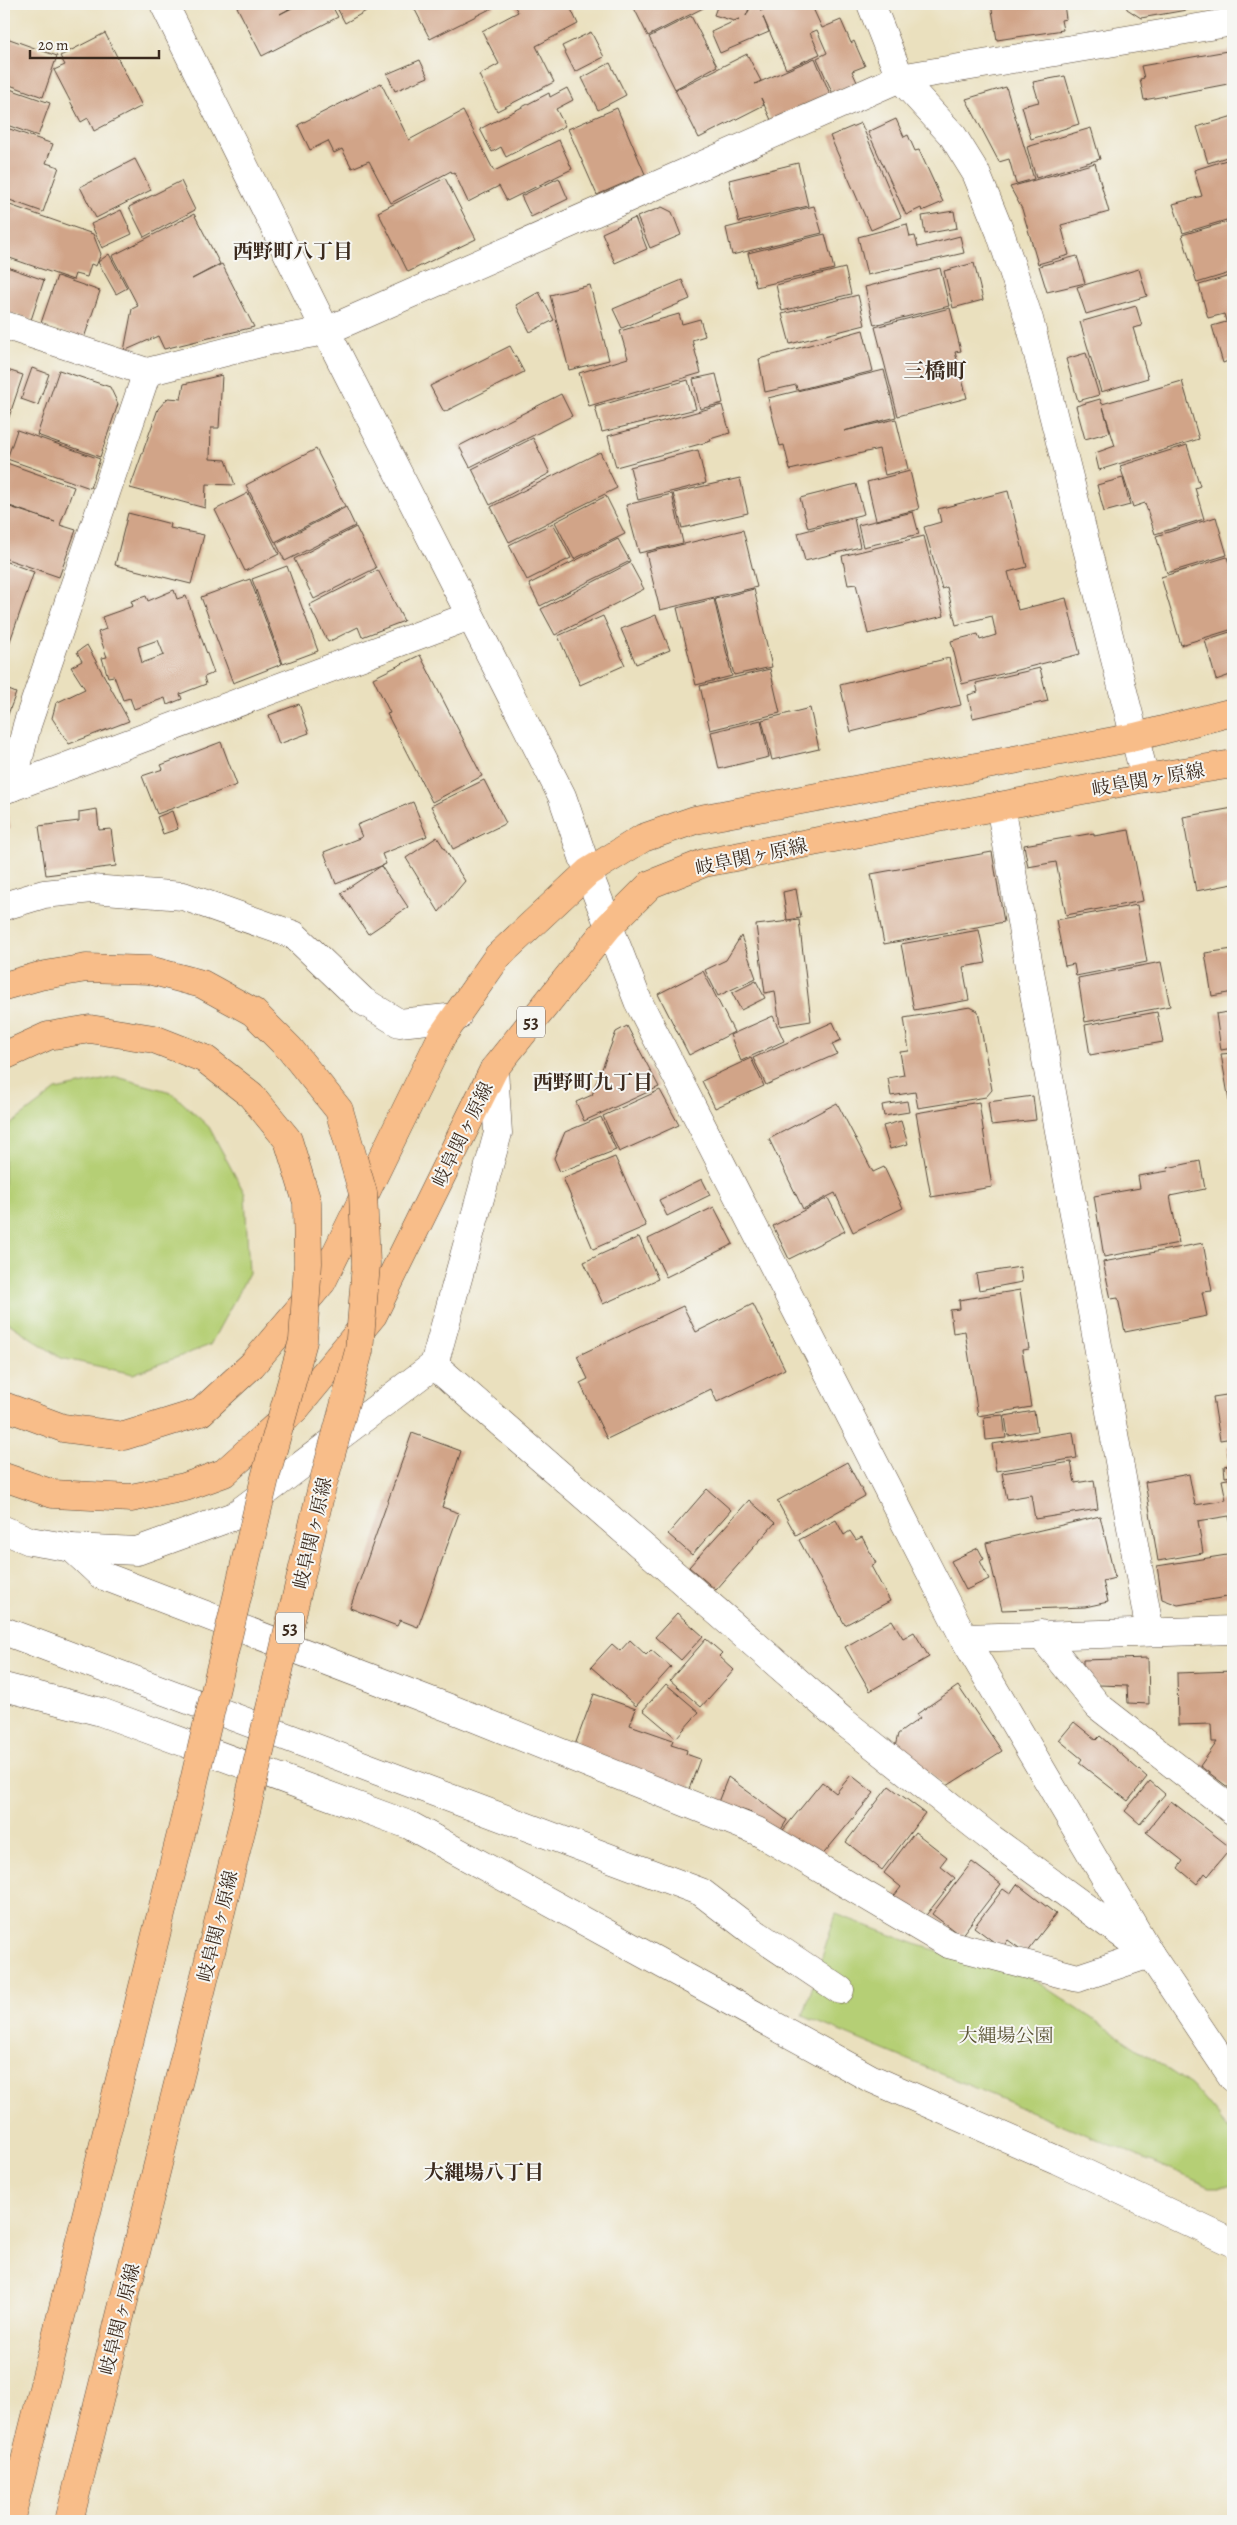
<svg xmlns="http://www.w3.org/2000/svg" width="1237" height="2525" viewBox="0 0 1237 2525" font-family="Alegreya,'Noto Serif JP',serif">
<style>
.green{fill:#b5cf75;stroke:#787c4a}
.building{fill:#d1a488;fill-rule:evenodd}
.lines{fill:none;stroke-linecap:round;stroke-linejoin:round}
.minor-casing{stroke:#554536;stroke-width:29}
.major-casing{stroke:#554536;stroke-width:29}
.minor{stroke:#fff;stroke-width:28}
.major{stroke:#f8bd89;stroke-width:28}
.major-bridge-casing{stroke:#554536;stroke-width:29;stroke-linecap:butt}
.major-bridge{stroke:#f8bd89;stroke-width:28}
.labels{text-anchor:middle;stroke-width:4;stroke-linejoin:round;paint-order:stroke}
.shield{fill:#f6f6f2;stroke:#73675e;stroke-width:1}
.shield-label{font-size:18px;font-weight:bold;fill:#3b2a1e}
.street-label{font-size:19px;fill:#3b2a1e;stroke:#f6f6f2}
.park-label{font-size:19px;fill:#5a5334;stroke:#f6f6f2}
.neighbourhood-label{font-size:20px;font-weight:bold;fill:#3b2a1e;stroke:#f6f6f2}
.quarter-label{font-size:21px;font-weight:bold;fill:#3b2a1e;stroke:#f6f6f2}
</style>
<rect width="100%" height="100%" fill="#f6f6f2"/>
<filter id="ink" filterUnits="userSpaceOnUse"><feTurbulence type="fractalNoise" baseFrequency=".02" numOctaves="2"/><feDisplacementMap in="SourceGraphic" scale="10" xChannelSelector="R" yChannelSelector="G"/><feConvolveMatrix kernelMatrix="1 2 1 2 8 2 1 2 1" color-interpolation-filters="sRGB"/></filter>
<filter id="wash" filterUnits="userSpaceOnUse"><feTurbulence type="fractalNoise" baseFrequency=".0096" numOctaves="4" result="noise"/><feDisplacementMap in="SourceGraphic" scale="20" xChannelSelector="R" yChannelSelector="G"/><feGaussianBlur stdDeviation="1.12" result="paint"/><feColorMatrix in="noise" values="0 0 0 0 0 0 0 0 0 0 0 0 0 0 0 0 0 1.4 0 .05"/><feComposite in="paint" operator="in"/></filter>
<g filter="url(#wash)">
<rect width="100%" height="100%" fill="#eae0be"/>
<g class="green">
<path d="M117,1077l54,15 38,35 36,67 4,79 -39,72 -77,29 -72,-16 -57,-38v-182l6,-13 46,-35z"/>
<path d="M836,1914l79,30 118,35 158,106 42,49v52h-24l-406,-170z"/>
</g>
<g id="blocks">
<g class="building">
<path d="M243,4h55l-18,10 20,-10h31l7,13 -76,39 -25,-49z"/>
<path d="M335,4h29l4,6 -23,13z"/>
<path d="M412,4h80l2,3 -64,32z"/>
<path d="M513,4h63l-6,3 8,17 -42,22 18,36 -57,29 -18,-36 20,-11 -17,-33 36,-19z"/>
<path d="M641,4h70l-63,32 -14,-28z"/>
<path d="M718,4h33l-5,12 6,-12h21l-13,7 17,-7h34l11,24 19,-8 10,23 3,-2 11,25 -13,5 5,11 -24,12 -16,-36 10,-5 -10,-23 -7,3 10,21 -34,15 -23,-52 6,15 -49,21 -9,-21 28,-13 -5,2 -20,-6z"/>
<path d="M991,4h73l2,15 -5,1 2,10 -66,10z"/>
<path d="M1126,4h65l1,5 -51,9 -14,-9z"/>
<path d="M691,16l26,50 -42,23 -26,-52z"/>
<path d="M591,32l13,25 -29,15 -13,-26z"/>
<path d="M105,33l37,73 -48,25 -6,-13 -7,4 -27,-52 11,-5 -5,-9z"/>
<path d="M4,37l53,19 -14,41 -39,-14z"/>
<path d="M1233,50v33l-89,17 -4,-21 4,-1 -3,-12z"/>
<path d="M747,54l14,27 -6,3 60,-26 15,36 -59,26 -10,-22 3,7 -65,33 -24,-48z"/>
<path d="M420,60l8,17 -33,14 -8,-17z"/>
<path d="M610,63l16,32 -28,15 -16,-32z"/>
<path d="M1065,76l14,48 -48,15 -9,-33 17,-4 -6,-20z"/>
<path d="M381,83l28,57 54,-29 31,60 65,-31 13,29 -65,32 -8,-15 -31,16 -14,-30 -2,1 -1,-2 -60,32 -22,-42 -17,7 -10,-19 -8,4 -6,-12 -18,9 -12,-25z"/>
<path d="M4,87l46,16 -12,33 -34,-12z"/>
<path d="M1006,87l28,92 -18,5 -7,-25 -10,3 -33,-63z"/>
<path d="M567,88l6,12 -17,9 9,17 -59,31 -5,-10 -9,5 -12,-23 69,-36 1,4z"/>
<path d="M617,108l28,66 -48,21 -29,-66z"/>
<path d="M1233,116v39l-25,8 -11,-36z"/>
<path d="M896,119l8,18 4,-2 7,16 4,-1 24,52 -21,9 -1,-3 -15,7 -38,-83z"/>
<path d="M861,123l40,94 -30,13 -41,-94z"/>
<path d="M4,127l49,17 -7,19 13,4 -16,45 -39,-14z"/>
<path d="M1091,128l9,31 -64,19 -9,-31z"/>
<path d="M1233,158v60l-50,15 -10,-29 29,-8 -8,-26z"/>
<path d="M135,159l16,31 -55,28 -16,-31z"/>
<path d="M798,163l10,43 -69,16 -10,-42z"/>
<path d="M1095,163l14,49 -48,13 8,30 -31,9 -16,-55 -12,-22z"/>
<path d="M445,178l31,61 -68,33 -30,-60z"/>
<path d="M559,178l9,21 -37,18 -10,-21z"/>
<path d="M181,181l14,29 -51,27 -15,-30z"/>
<path d="M4,203l89,31 8,20 -5,12 -5,-2 -4,13 -12,-3 -2,6 -69,-24z"/>
<path d="M814,206l8,27 -90,22 -6,-27z"/>
<path d="M662,207l10,5 9,23 -31,13 -13,-31z"/>
<path d="M121,210l11,24 -30,14 -11,-24z"/>
<path d="M954,211l3,17 -32,6 -3,-18z"/>
<path d="M194,214l26,50 -28,15 30,-15 32,63 -90,22 -6,-13 -34,15 8,-42 6,-3 -26,-50z"/>
<path d="M635,218l12,31 -32,14 -13,-30z"/>
<path d="M1233,220v52l-36,11 -15,-48z"/>
<path d="M907,224l3,13 5,-1 3,11 42,-11 4,17 -97,22 -9,-38z"/>
<path d="M825,234l9,35 -78,18 -8,-34z"/>
<path d="M109,254l18,34 -11,6 -18,-32z"/>
<path d="M1077,256l8,27 -38,9 -8,-26z"/>
<path d="M974,263l9,37 -30,8 -9,-37z"/>
<path d="M4,266l40,14 -13,40 -27,-9z"/>
<path d="M845,268l6,26 -69,17 -6,-26z"/>
<path d="M940,268l9,38 -75,19 -9,-38z"/>
<path d="M1139,269l8,27 -61,18 -9,-27z"/>
<path d="M1233,275v44l-7,2 -2,-7 -16,4 -9,-33z"/>
<path d="M57,276l43,15 -16,47 -43,-15z"/>
<path d="M682,280l8,19 -68,29 -9,-19z"/>
<path d="M590,285l19,75 -40,10 -19,-75z"/>
<path d="M539,292l15,28 -24,12 -14,-27z"/>
<path d="M858,295l7,30 -75,19 -8,-30z"/>
<path d="M1136,306l6,20 -9,2 15,50 -47,14 -21,-70z"/>
<path d="M950,308l11,43 -6,1 12,46 -69,18 -23,-89z"/>
<path d="M679,314l3,10 18,-5 5,17 -13,4 9,33 -112,33 -10,-33 49,-15 -8,-27z"/>
<path d="M1233,320v39l-10,4 -11,-37z"/>
<path d="M863,330l10,41 -76,19 -1,-5 -31,7 -6,-33z"/>
<path d="M510,346l14,26 -80,40 -14,-26z"/>
<path d="M1086,353l13,42 -21,6 -12,-42z"/>
<path d="M32,368l17,6 -11,31 -17,-6z"/>
<path d="M4,369l19,6 -19,57z"/>
<path d="M59,370l51,17 8,17 -18,53 -63,-22z"/>
<path d="M884,370l12,47 -52,14 52,-12 12,50 -23,6 -6,-26 -89,21 -6,-25 -4,1 -12,-48z"/>
<path d="M716,374l7,29 -23,6 -7,-30z"/>
<path d="M222,375l-3,53h-8l-1,31 16,1 9,25 -29,-1 -1,24 -75,-20 28,-79 10,-11 13,1 3,-15z"/>
<path d="M688,380l8,29 -94,23 -7,-25z"/>
<path d="M1182,381l17,58 -100,31 -4,-17 20,-7 -12,-39 7,25 -25,7 -9,-33 24,-7 2,5z"/>
<path d="M561,394l11,22 -102,51 -11,-21z"/>
<path d="M722,405l8,28 -20,6 1,2 -95,26 -8,-31z"/>
<path d="M17,430l83,29 -10,29 -83,-29z"/>
<path d="M533,438l17,35 -60,32 -18,-36z"/>
<path d="M1187,445l13,41 -5,2 9,31 -49,15 -10,-31 -12,4 -13,-41z"/>
<path d="M316,449l29,57 -70,36 -29,-57z"/>
<path d="M698,450l8,33 -68,17 -8,-33z"/>
<path d="M600,452l17,36 -108,54 -18,-35z"/>
<path d="M4,462l70,25 -14,38 16,5 -17,47 -55,-19v-53l51,17 -51,-18z"/>
<path d="M910,471l9,38 -43,11 -9,-38z"/>
<path d="M740,478l8,35 -66,15 -9,-35z"/>
<path d="M1123,478l7,27 -26,7 -7,-27z"/>
<path d="M856,484l8,30 -56,14 -8,-30z"/>
<path d="M1008,491l19,76 -19,5 10,38 48,-12 14,56 -118,30 -11,-43 27,-7 2,6 16,-5 -4,-19 -36,9 -9,-38 -5,2 -18,-62 17,-5 -3,-13z"/>
<path d="M248,493l31,61 -34,17 -30,-61z"/>
<path d="M672,494l11,49 -44,10 -13,-48z"/>
<path d="M606,496l19,38 -51,25 -19,-37z"/>
<path d="M346,507l9,19 -70,35 -9,-18z"/>
<path d="M913,512l6,22 -56,13 -5,-22z"/>
<path d="M128,513l43,11 -1,4 34,7 -13,49 -76,-19z"/>
<path d="M1216,517l11,38 -60,18 -11,-37z"/>
<path d="M854,518l6,29 -55,14 -7,-28z"/>
<path d="M553,523l18,35 -44,22 -18,-35z"/>
<path d="M356,527l20,41 -62,31 -20,-40z"/>
<path d="M743,530l14,57 -97,23 -14,-57z"/>
<path d="M924,536l20,80 -76,18 -12,-50 -8,1 -6,-29z"/>
<path d="M618,539l12,22 -90,45 -11,-22z"/>
<path d="M1227,557l6,19v53l-52,16 -20,-68z"/>
<path d="M4,561l30,11 -25,72 -5,-2z"/>
<path d="M630,563l14,26 -89,46 -14,-26z"/>
<path d="M287,566l31,85 -35,13 -31,-85z"/>
<path d="M378,570l26,51 -42,16 -4,-10 -30,15 -19,-37z"/>
<path d="M250,579l32,85 -49,19 -32,-86z"/>
<path d="M754,589l18,78 -38,8 -19,-76z"/>
<path d="M174,590l3,9 9,-3 28,77 -10,4 2,7 -26,10 2,5 -15,6 -2,-7 -31,11 -4,-11 -7,2 -9,-24 -6,1 -6,-19 5,-1 -9,-25 8,-3 -4,-12 31,-11 -2,-5 15,-5 2,5zM158,640l6,15 -22,8 -4,-16z"/>
<path d="M714,599l18,77 -36,9 -19,-77z"/>
<path d="M656,615l14,35 -34,14 -15,-35z"/>
<path d="M603,616l22,49 -45,20 -22,-49z"/>
<path d="M1233,631v43l-17,6 -11,-40z"/>
<path d="M87,645l42,76 -60,23 -17,-26 4,-15 29,-14 -14,-22 11,-6 -5,-9z"/>
<path d="M420,655l62,121 -50,26 -45,-88 3,-1 -17,-35z"/>
<path d="M949,658l12,47 -110,27 -11,-47z"/>
<path d="M1040,668l8,33 -75,17 -5,-23 10,-3 -2,-9z"/>
<path d="M770,669l10,44 -70,17 -10,-44z"/>
<path d="M4,688l12,5 -12,32z"/>
<path d="M299,704l10,29 -30,11 -10,-29z"/>
<path d="M810,708l9,41 -47,11 -10,-40z"/>
<path d="M761,720l8,37 -50,12 -8,-37z"/>
<path d="M221,742l16,43 -80,29 -15,-38 21,-7 -2,-4z"/>
<path d="M484,780l22,43 -53,26 -22,-43z"/>
<path d="M413,802l14,34 -45,18 4,10 -50,20 -12,-32 38,-15 -5,-12z"/>
<path d="M1233,808v76l-37,7 -13,-74z"/>
<path d="M97,809l2,21 12,-1 5,37 -70,9 -7,-49 40,-5v-9z"/>
<path d="M172,811l6,18 -15,5 -6,-17z"/>
<path d="M8,816l3,12 -7,2v-13z"/>
<path d="M1129,830l14,71 -77,14 -10,-53 -28,5 -4,-22 70,-12v3z"/>
<path d="M437,837l28,44 -26,31 -33,-54z"/>
<path d="M992,852l12,70 -120,22 -13,-70z"/>
<path d="M381,866l27,41 -40,27 -27,-41z"/>
<path d="M796,889l5,29 -14,2 -4,-28z"/>
<path d="M1137,905l10,57 -71,14 -2,-12 -9,2 -9,-46z"/>
<path d="M799,920l12,101 -31,5 -5,-35 -10,2 -9,-68z"/>
<path d="M979,930l7,33 -23,4 6,33 -55,10 -13,-66z"/>
<path d="M741,936l15,42 -38,18 -13,-26 21,-10z"/>
<path d="M1233,949v43l-21,4 -7,-43z"/>
<path d="M1161,962l9,44 -85,16 -7,-44z"/>
<path d="M703,971l31,61 -45,23 -31,-61z"/>
<path d="M756,981l9,17 -24,12 -9,-17z"/>
<path d="M970,1007l8,4 14,79 -6,7 -68,11 -3,-16 -24,4 -3,-18 16,-3 -4,-23 9,-1 -5,-33z"/>
<path d="M1233,1011v37l-12,2 -5,-36z"/>
<path d="M1157,1012l6,30 -73,13 -5,-30z"/>
<path d="M773,1016l11,25 -43,20 -11,-26z"/>
<path d="M833,1022l8,18 -9,4 5,10 -71,31 -13,-27z"/>
<path d="M627,1026l32,61 -75,34 -8,-19 16,-7 24,-63z"/>
<path d="M1233,1053v47l-4,1 -8,-47z"/>
<path d="M751,1058l13,28 -49,22 -13,-27z"/>
<path d="M660,1090l19,35 -60,27 -16,-36z"/>
<path d="M1033,1096l3,24 -45,5 -3,-23z"/>
<path d="M907,1101l2,11 -25,4 -2,-11z"/>
<path d="M979,1102l13,85 -61,10 -15,-84z"/>
<path d="M837,1103l36,69 11,-5 19,41 -50,24 -18,-39 -32,16 -34,-70z"/>
<path d="M601,1117l15,33 -56,22 -6,-14 11,-26z"/>
<path d="M901,1121l7,23 -18,5 -7,-23z"/>
<path d="M615,1157l31,69 -53,23 -30,-71z"/>
<path d="M1200,1161l5,28 -35,7 9,47 -75,14 -10,-61 46,-8 -2,-12 30,-5 -1,-3z"/>
<path d="M702,1179l8,16 -43,21 -8,-16z"/>
<path d="M828,1198l17,33 -56,28 -16,-33z"/>
<path d="M714,1207l19,37 -67,33 -18,-38z"/>
<path d="M639,1237l19,42 -55,25 -19,-42z"/>
<path d="M1203,1243l9,48 -10,1 5,24 -82,16 -7,-34 -7,1 -8,-37z"/>
<path d="M1020,1267l2,15 -43,8 -3,-16z"/>
<path d="M1020,1290l9,59 -7,1 9,57 -53,9 -13,-85 -12,2 -3,-23 10,-1 -1,-9z"/>
<path d="M753,1304l32,65 -68,33 -6,-13 -104,50 -27,-56 8,-4 -11,-23 106,-50 13,26z"/>
<path d="M1233,1394v44l-13,2 -7,-43z"/>
<path d="M1034,1411l3,20 -29,5 -3,-20z"/>
<path d="M1003,1415l3,23 -20,2 -2,-23z"/>
<path d="M1073,1432l4,26 -81,13 -4,-27z"/>
<path d="M412,1433l49,18 -19,56 17,6 -41,114 -18,-7 -3,6 -47,-18z"/>
<path d="M1233,1445v16l-4,1 -2,-16z"/>
<path d="M847,1462l18,34 -69,39 -19,-34z"/>
<path d="M1071,1462l4,21 19,-3 4,29 -63,10 -4,-24 -24,4 -5,-26z"/>
<path d="M1233,1464v12l-8,1 -1,-11z"/>
<path d="M1189,1474l6,31 31,-5 -4,-20 11,-2v55l-4,-17 -31,5 5,32 -45,8 -13,-79z"/>
<path d="M707,1489l24,21 -39,45 -24,-21z"/>
<path d="M749,1500l26,23 -59,67 -27,-23z"/>
<path d="M1100,1516l15,62 -12,3 5,21 -23,5 -83,3 -16,-67z"/>
<path d="M836,1520l8,15 6,-4 6,9 6,-3 14,26 -5,3 19,35 -45,24 -46,-85z"/>
<path d="M978,1548l6,11 -4,2 9,18 -23,11 -15,-29z"/>
<path d="M1233,1554v42l-55,9 -16,-6 -5,-33z"/>
<path d="M677,1613l26,23 -22,24 -26,-23z"/>
<path d="M892,1620l11,18 11,-6 15,25 -59,34 -25,-44z"/>
<path d="M706,1639l16,14 -3,3 15,14 -33,37 -31,-27z"/>
<path d="M630,1640l16,15 5,-5 20,17 -35,39 -45,-39 21,-23 8,7z"/>
<path d="M1148,1658l1,46 -21,-1 -1,-17 -28,-1 -16,-12v-13z"/>
<path d="M1233,1671v120l-33,-25 17,-24h-5l-1,-18 -33,1 -1,-52z"/>
<path d="M666,1684l33,28 -23,26 -33,-28z"/>
<path d="M958,1686l44,65 -55,35 -52,-39 3,-13 22,-16 -3,-4z"/>
<path d="M594,1694l42,15 -6,16 43,15 -2,5 16,5 -1,4 14,5 -13,36 -115,-42z"/>
<path d="M1074,1722l22,18 4,-4 47,41 -19,24 -49,-38 3,-4 -23,-19z"/>
<path d="M851,1775l23,18 -59,71 -36,-29 43,-53 14,11z"/>
<path d="M728,1777l59,43 -8,13 -27,-20 -34,-11z"/>
<path d="M1150,1781l15,13 -25,30 -15,-13z"/>
<path d="M889,1786l36,27 -43,57 -36,-28z"/>
<path d="M1171,1801l60,47 -23,28 -3,-3 -8,11 -19,-16 5,-7 -37,-29z"/>
<path d="M915,1832l32,25 -7,9 15,12 -35,45 -32,-19 13,-17 -17,-14z"/>
<path d="M972,1862l29,22 -40,52 -29,-22z"/>
<path d="M1017,1884l39,30 -30,39 -18,-13 -6,8 -28,-21 29,-38 7,5z"/>
</g>
</g>
</g>
<g filter="url(#ink)">
<use href="#blocks" fill-opacity="0" stroke="#554536" stroke-width="1"/>
<g class="lines">
<g class="minor-casing">
<g id="minor">
<path d="M164,4l162,327 236,465 26,76 50,129 326,637 186,316 83,124"/>
<path d="M871,4l29,74 53,58 23,37 24,59 29,87 116,459"/>
<path d="M4,325l143,47 122,-31 57,-10 574,-253 333,-56"/>
<path d="M12,787l15,-62 120,-353"/>
<path d="M4,790l466,-174"/>
<path d="M1000,806l150,826"/>
<path d="M4,906l40,-12 48,-5 91,7 111,39 69,66 36,22 58,-6"/>
<path d="M434,1365l64,-232 -4,-64"/>
<path d="M4,1530l26,11 42,7 65,3 97,-35 200,-151 410,357 148,117 149,109"/>
<path d="M72,1548l29,27 351,134 305,122 191,113 130,34 72,-24"/>
<path d="M4,1631l697,261 51,39 88,59"/>
<path d="M1040,1634l58,72 135,105"/>
<path d="M964,1638l269,-8"/>
<path d="M4,1687l97,25 308,113 461,253 187,82 176,83"/>
</g>
</g>
<g class="major-casing">
<g id="major">
<path d="M4,1406l59,22 61,8 77,-24 51,-47 70,-83 120,-246 56,-80 90,-84 55,-34 52,-18 440,-83 98,-25"/>
<path d="M4,1477l49,17 78,4 54,-11 39,-14 72,-65 77,-93 121,-246 115,-143 42,-42 53,-21 441,-85 88,-14"/>
</g>
</g>
<use href="#minor" class="minor"/>
<use href="#major" class="major"/>
<g class="major-bridge-casing">
<g id="major-bridge">
<path d="M4,986l36,-10 46,-8 63,2 53,14 51,28 37,37 49,61 24,83 3,71 -7,87 -38,140 -74,316 -178,714"/>
<path d="M4,1056l44,-20 42,-7 64,10 51,20 46,36 37,45 19,62 1,61 -5,78 -38,137 -74,316 -181,727"/>
</g>
</g>
<use href="#major-bridge" class="major-bridge"/>
</g>
</g>
<g class="labels">
<g class="shield">
<rect x="517" y="1006.5" width="28" height="31" rx="4"/>
<rect x="276" y="1612.5" width="28" height="31" rx="4"/>
</g>
<g class="shield-label">
<text x="531" y="1028">53</text>
<text x="290" y="1634">53</text>
</g>
<g class="street-label">
<text transform="translate(1148 779) rotate(-10)" y="7">岐阜関ヶ原線</text>
<text transform="translate(751 856) rotate(-12)" y="7">岐阜関ヶ原線</text>
<text transform="translate(462 1134) rotate(-64)" y="7">岐阜関ヶ原線</text>
<text transform="translate(312 1533) rotate(-77)" y="7">岐阜関ヶ原線</text>
<text transform="translate(217 1926) rotate(-76)" y="7">岐阜関ヶ原線</text>
<text transform="translate(119 2319) rotate(-76)" y="7">岐阜関ヶ原線</text>
</g>
<g class="park-label">
<text x="1006" y="2042">大縄場公園</text>
</g>
<g class="neighbourhood-label">
<text x="293" y="258">西野町八丁目</text>
<text x="593" y="1089">西野町九丁目</text>
<text x="484" y="2179">大縄場八丁目</text>
</g>
<g class="quarter-label">
<text x="935" y="378">三橋町</text>
</g>
</g>
<rect width="1237" height="2525" fill="none" stroke="#f6f6f2" stroke-width="20"/>
<path d="M30 50v8h129v-8" fill="none" stroke="#3b2a1e" stroke-width="2.5"/>
<text x="38" y="50" font-size="15" fill="#3b2a1e" stroke="#f6f6f2" stroke-width="4" paint-order="stroke">20 m</text>
</svg>
